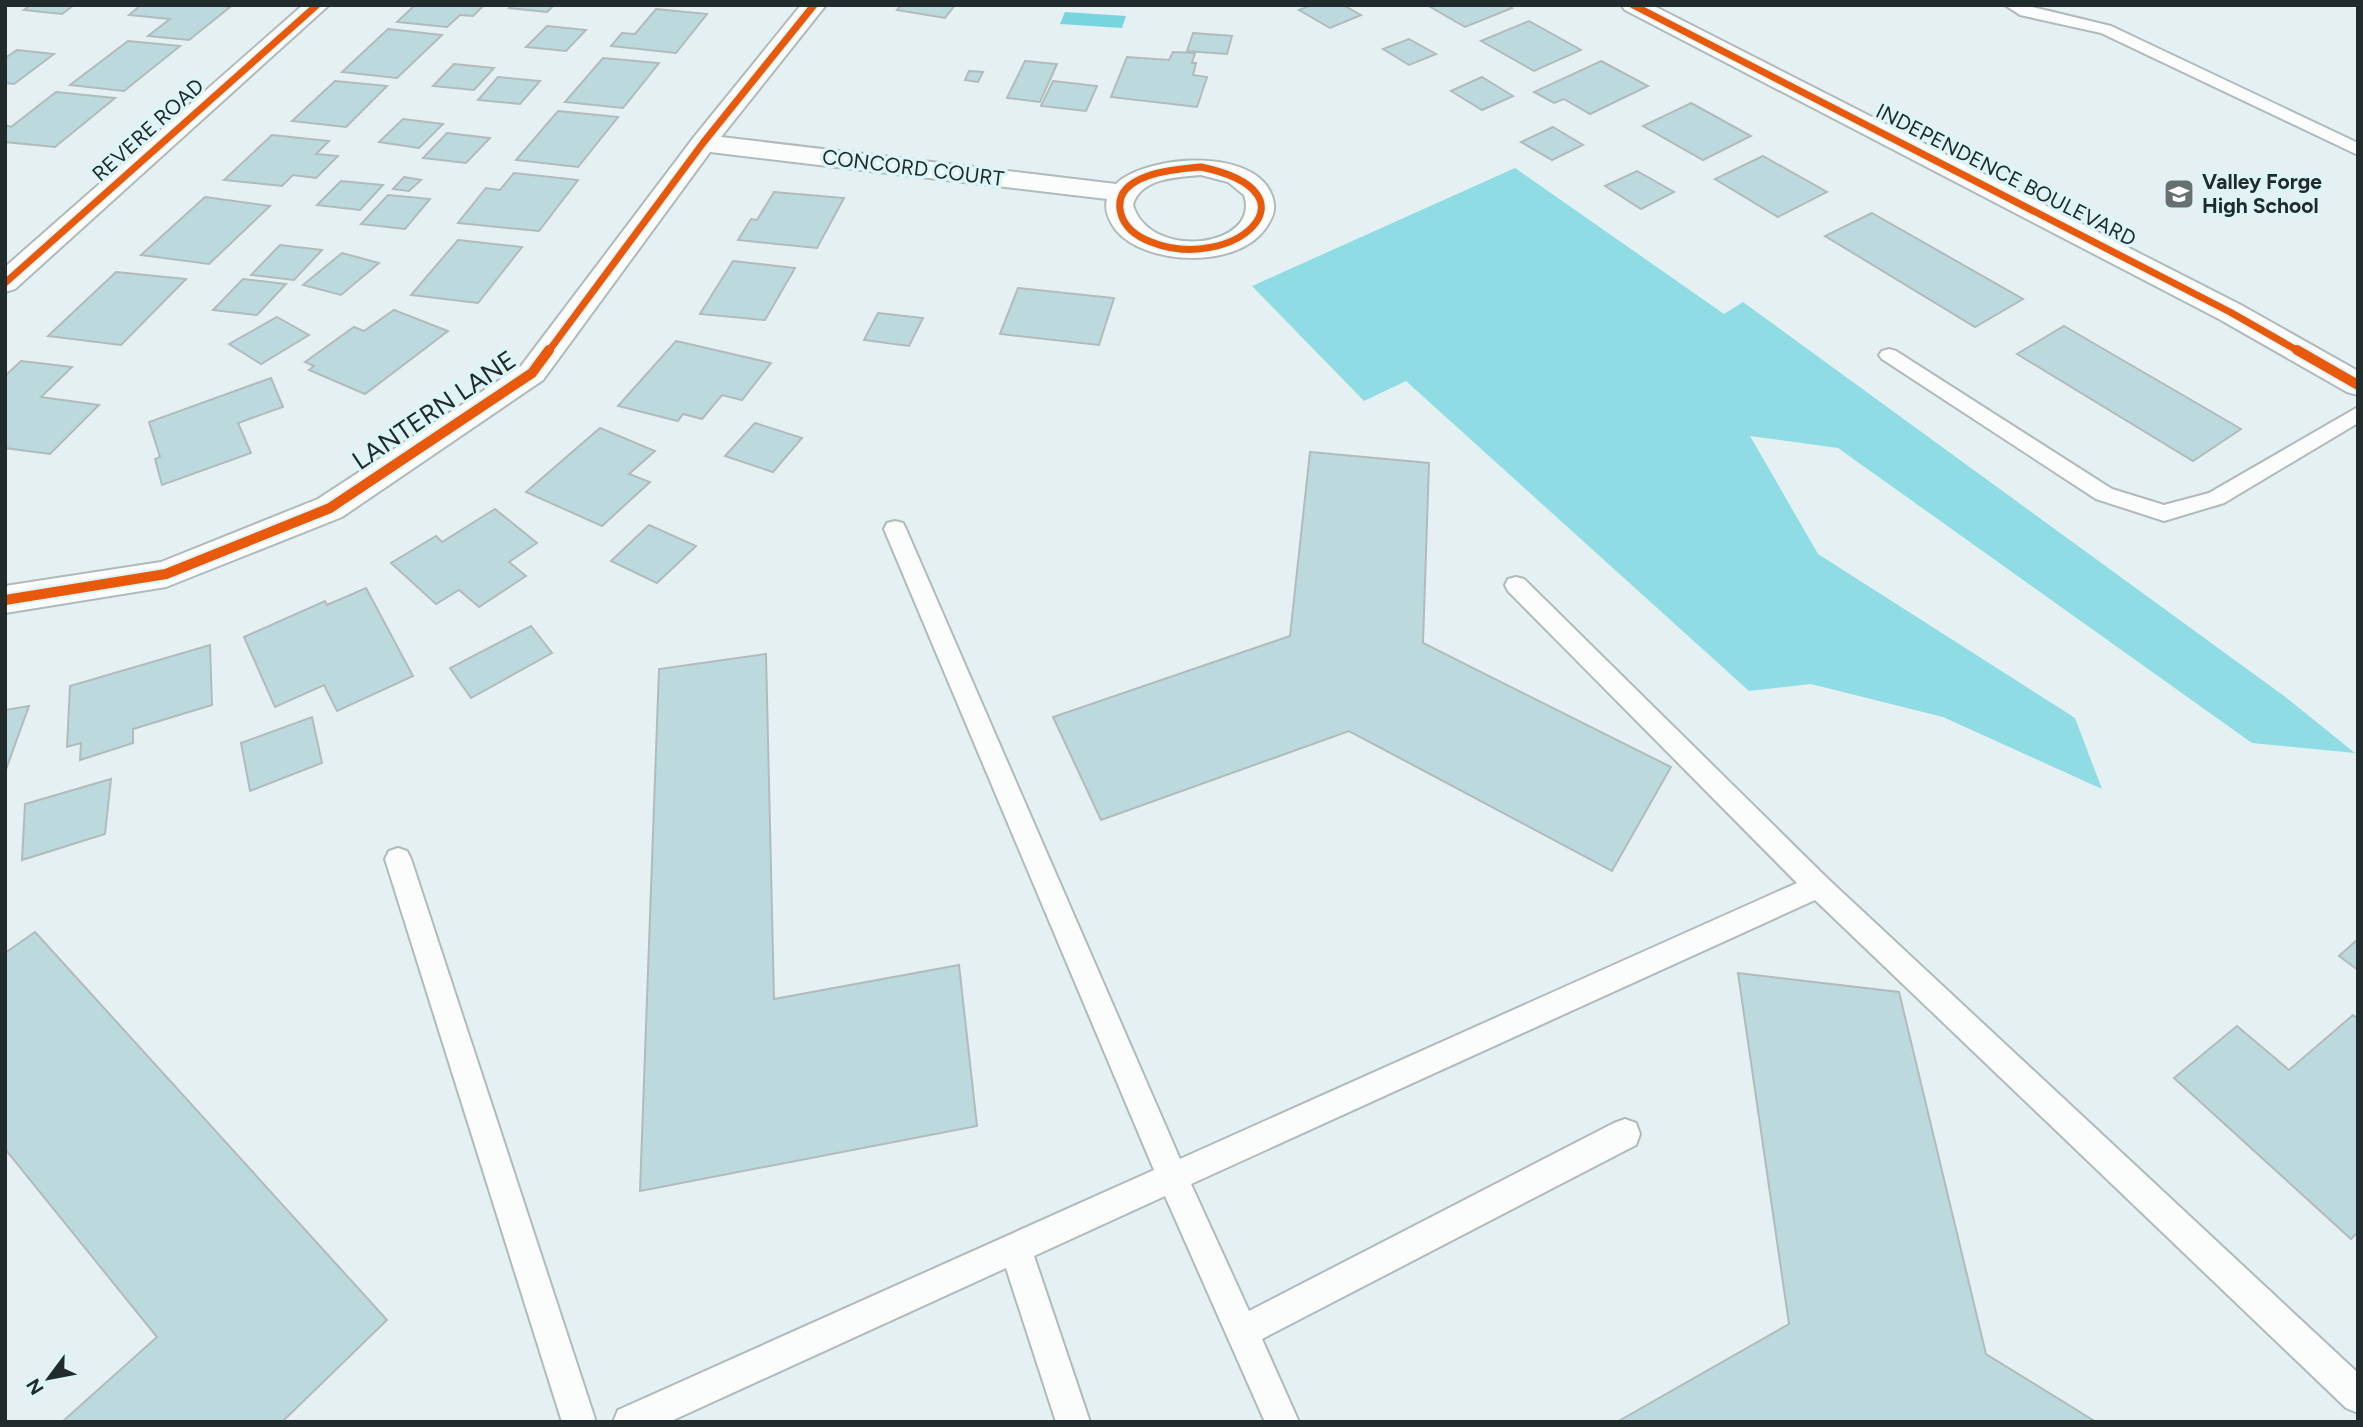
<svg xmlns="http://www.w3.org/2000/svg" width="2363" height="1427" viewBox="0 0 2363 1427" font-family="Figtree,sans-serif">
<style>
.forest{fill:#8fdce5}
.water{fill:#78d5e0}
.building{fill:#bcdade;stroke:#b1bbbc;stroke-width:2}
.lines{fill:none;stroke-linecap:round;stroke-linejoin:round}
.service-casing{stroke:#b0babb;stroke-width:4}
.minor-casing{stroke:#b0babb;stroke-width:4}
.tertiary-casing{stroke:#b0babb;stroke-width:4}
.service{fill:#fbfdfd;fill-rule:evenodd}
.minor{fill:#fbfdfd;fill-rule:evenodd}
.tertiary{fill:#fbfdfd;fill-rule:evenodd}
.cycleway-far1-casing{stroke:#def5f8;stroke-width:10}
.cycleway-casing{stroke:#def5f8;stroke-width:14}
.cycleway-far1{stroke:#e8590c;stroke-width:7}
.cycleway{stroke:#e8590c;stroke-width:10}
.labels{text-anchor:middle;stroke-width:7;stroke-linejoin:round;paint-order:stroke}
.far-street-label{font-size:21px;fill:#222b2c;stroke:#def5f8}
.far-poi-label{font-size:21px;font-weight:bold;fill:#222b2c;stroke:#def5f8;text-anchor:start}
.street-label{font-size:26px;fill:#222b2c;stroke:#def5f8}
</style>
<rect width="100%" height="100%" fill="#e4f0f2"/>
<path class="forest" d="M1515,168l209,146 19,-12 541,394 71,57 -103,-10 -414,-295 -88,-12 68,118 257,164 27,71 -159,-72 -132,-33 -62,7 -343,-310 -42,20 -112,-115z"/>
<path class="water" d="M1065,12l61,4 -4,12 -62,-4z"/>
<g class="building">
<path d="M30,5h44l-12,9 -38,-4z"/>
<path d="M141,5h78l11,2 -41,33 -41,-4 22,-17 -41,-4z"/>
<path d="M415,5h69l-11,11 -13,-1 -13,12 -50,-5z"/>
<path d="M512,5h42l-7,7 -38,-4z"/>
<path d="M901,5h54l-10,13 -48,-8z"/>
<path d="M1312,5h31l18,10 -31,13 -31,-18z"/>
<path d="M1427,5h80l5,3 -47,19z"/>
<path d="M656,9l51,5 -31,39 -65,-7 11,-13 13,1z"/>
<path d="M1529,21l52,29 -47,21 -53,-30z"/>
<path d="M547,26l39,4 -20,21 -40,-4z"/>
<path d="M388,29l54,6 -45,43 -55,-6z"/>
<path d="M1193,33l39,3 -5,18 -40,-3z"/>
<path d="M1409,39l27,15 -27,11 -26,-16z"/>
<path d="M128,41l52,5 -56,45 -54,-6z"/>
<path d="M17,50l37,4 -40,30 -9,-1v-25z"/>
<path d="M1173,52l22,1 -3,10h4l-3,12 14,2 -10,30 -86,-10 16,-40 42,3z"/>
<path d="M603,58l56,5 -36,45 -58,-6z"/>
<path d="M1025,61l32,3 -17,38 -33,-4z"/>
<path d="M1601,61l47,25 -58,28 -26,-15 -10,4 -20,-11z"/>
<path d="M454,64l40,4 -20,22 -41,-4z"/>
<path d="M969,71l14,1 -5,10 -13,-2z"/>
<path d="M498,77l42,4 -20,23 -42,-4z"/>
<path d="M1482,77l31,19 -31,14 -31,-19z"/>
<path d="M335,81l52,5 -41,41 -54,-6z"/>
<path d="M1053,81l44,5 -11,25 -45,-5z"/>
<path d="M56,92l59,6 -60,49 -50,-5v-17l6,2z"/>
<path d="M1691,103l60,33 -48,24 -60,-34z"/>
<path d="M558,111l60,6 -40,50 -62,-7z"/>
<path d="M403,119l40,5 -24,24 -40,-6z"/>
<path d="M1553,127l30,18 -31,15 -31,-18z"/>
<path d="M447,133l43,5 -24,25 -43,-5z"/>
<path d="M272,135l57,6 -13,13 22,2 -22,22 -23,-3 -11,11 -58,-6z"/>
<path d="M1763,156l64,36 -49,25 -63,-38z"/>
<path d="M1637,171l37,21 -33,17 -36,-23z"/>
<path d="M514,173l64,7 -39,51 -81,-8 28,-35 14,2z"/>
<path d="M404,177l17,3 -12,11 -16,-2z"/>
<path d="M341,181l42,4 -23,25 -43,-5z"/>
<path d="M774,192l70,6 -27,50 -79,-8 13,-21 6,1z"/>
<path d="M388,195l42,4 -25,30 -44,-5z"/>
<path d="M205,197l65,9 -61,58 -68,-9z"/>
<path d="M1872,213l151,86 -48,28 -150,-91z"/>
<path d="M458,240l64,7 -44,56 -67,-8z"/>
<path d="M280,245l42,5 -28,30 -43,-5z"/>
<path d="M342,253l37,10 -38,32 -38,-10z"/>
<path d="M733,261l62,7 -30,52 -65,-6z"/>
<path d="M116,272l70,7 -65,66 -73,-9z"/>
<path d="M243,279l43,5 -29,31 -44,-5z"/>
<path d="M1018,288l96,10 -15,47 -99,-11z"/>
<path d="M394,310l54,21 -83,63 -56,-24 5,-4 -9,-4 49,-35 10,4z"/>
<path d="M878,313l45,5 -14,28 -45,-6z"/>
<path d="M277,317l32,18 -48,29 -32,-20z"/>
<path d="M2064,326l177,103 -48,32 -176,-107z"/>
<path d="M676,341l95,22 -29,37 -20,-5 -20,24 -19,-5 -5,7 -60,-15z"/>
<path d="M21,361l51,6 -31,30 58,8 -49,49 -45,-6v-72z"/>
<path d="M271,378l12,29 -45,16 13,30 -89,32 -7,-26 5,-2 -11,-35z"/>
<path d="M755,423l47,15 -29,34 -48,-16z"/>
<path d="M600,428l55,23 -26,23 21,8 -48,44 -76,-34z"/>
<path d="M1310,452l119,11 -6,180 248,124 -59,104 -263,-140 -248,89 -48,-103 237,-81z"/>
<path d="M495,509l42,34 -28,19 17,14 -47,31 -20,-17 -23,14 -45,-41 45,-27 6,6z"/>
<path d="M649,525l47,21 -39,37 -46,-22z"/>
<path d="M366,588l47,88 -76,35 -13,-26 -49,22 -31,-70 81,-36 2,4z"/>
<path d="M531,626l21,27 -81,45 -21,-30z"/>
<path d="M210,645l2,60 -79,24v14l-53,17 1,-17 -14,4 3,-61z"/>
<path d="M766,654l8,345 185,-34 18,161 -337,65 19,-522z"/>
<path d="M29,706l-24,66v-62z"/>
<path d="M312,717l10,46 -72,28 -9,-48z"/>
<path d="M111,779l-6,55 -83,26 3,-56z"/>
<path d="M35,932l352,388 -105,102h-220l95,-85 -152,-188v-196z"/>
<path d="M2358,939v31l-19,-14z"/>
<path d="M1738,973l161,19 87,362 110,68h-479l172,-98z"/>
<path d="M2353,1015l5,4v213l-7,7 -177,-161 63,-52 52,44z"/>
</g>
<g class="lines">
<g class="service-casing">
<g id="service">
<path d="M2005,5h19l87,21 247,117v12l-257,-122 -81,-18z"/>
<path d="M1889,349l7,2 216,138 52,16 45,-12 149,-86v16l-134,80 -60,18 -68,-22 -214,-140 -3,-4 3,-4z"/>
<path d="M895,521l8,2 3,6 274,630 617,-276 -289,-292 -3,-6 3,-6 8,-2 8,2 303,299 531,495v40l-12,-5 -531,-508 -624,284 58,127 365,-188 11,-4 11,4 4,11 -4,11 -374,194 37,83h-34l-100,-226 -131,60 56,166h-34l-50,-154 -337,154h-56l5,-12 536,-240 -270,-641 3,-6z"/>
<path d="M398,848l9,3 4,8 185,563h-34l-177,-563 4,-8z"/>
</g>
</g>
<g class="minor-casing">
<g id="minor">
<path d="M303,5h26l-314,284 -10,3v-25z"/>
<path d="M801,5h25l-105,132 395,47c32,-31 152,-38 158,21 1,9 -4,17 -9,24 -28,40 -121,37 -150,0 -6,-9 -11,-19 -8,-30l-397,-47 -167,228 -201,137 -176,70 -161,26v-27l156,-24 157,-63 203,-133 173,-229zM1201,175l27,7 16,13c18,52 -94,67 -111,10 7,-27 44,-28 68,-30z"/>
</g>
</g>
<g class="tertiary-casing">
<path id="tertiary" d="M1621,5h31l589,300 117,66v24l-11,-3 -128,-73 -594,-309z"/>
</g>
<use href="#service" class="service"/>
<use href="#minor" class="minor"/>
<use href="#tertiary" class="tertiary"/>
<g class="cycleway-far1-casing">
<g id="cycleway-far1">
<path d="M1633,5l597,307 70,40"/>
<path d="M1201,167c124,26 31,107 -50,75 -13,-5 -26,-14 -30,-28 -11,-40 54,-45 80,-47z"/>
<path d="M5,283l312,-278"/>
<path d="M548,352l155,-209 111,-138"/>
</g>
</g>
<g class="cycleway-casing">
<g id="cycleway">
<path d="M2297,350l61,35"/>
<path d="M5,600l161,-26 164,-66 202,-135 17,-23"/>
</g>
</g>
<use href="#cycleway-far1" class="cycleway-far1"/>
<use href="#cycleway" class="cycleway"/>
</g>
<defs>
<g id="school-square" transform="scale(1.575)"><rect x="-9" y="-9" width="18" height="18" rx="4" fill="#667071" stroke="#def5f8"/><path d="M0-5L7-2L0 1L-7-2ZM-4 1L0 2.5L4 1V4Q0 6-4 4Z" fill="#fff"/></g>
</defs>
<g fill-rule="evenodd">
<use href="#school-square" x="2179" y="194"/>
</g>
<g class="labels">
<g class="far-street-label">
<text transform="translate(148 130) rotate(-42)" y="7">REVERE ROAD</text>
<text transform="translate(913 168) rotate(7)" y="7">CONCORD COURT</text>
<text transform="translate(2006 175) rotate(27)" y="7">INDEPENDENCE BOULEVARD</text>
</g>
<g class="far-poi-label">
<text x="2202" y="189">Valley Forge<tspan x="2202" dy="24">High School</tspan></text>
</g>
<g class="street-label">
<text transform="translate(434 410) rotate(-34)" y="9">LANTERN LANE</text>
</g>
</g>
<rect width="2363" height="1427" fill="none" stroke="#222b2c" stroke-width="14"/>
<g transform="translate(49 1378) rotate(238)" stroke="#def5f8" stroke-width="5" paint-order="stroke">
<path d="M0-5L12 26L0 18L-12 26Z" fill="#222b2c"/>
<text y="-10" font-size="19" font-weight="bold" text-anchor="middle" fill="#222b2c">N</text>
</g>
</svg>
